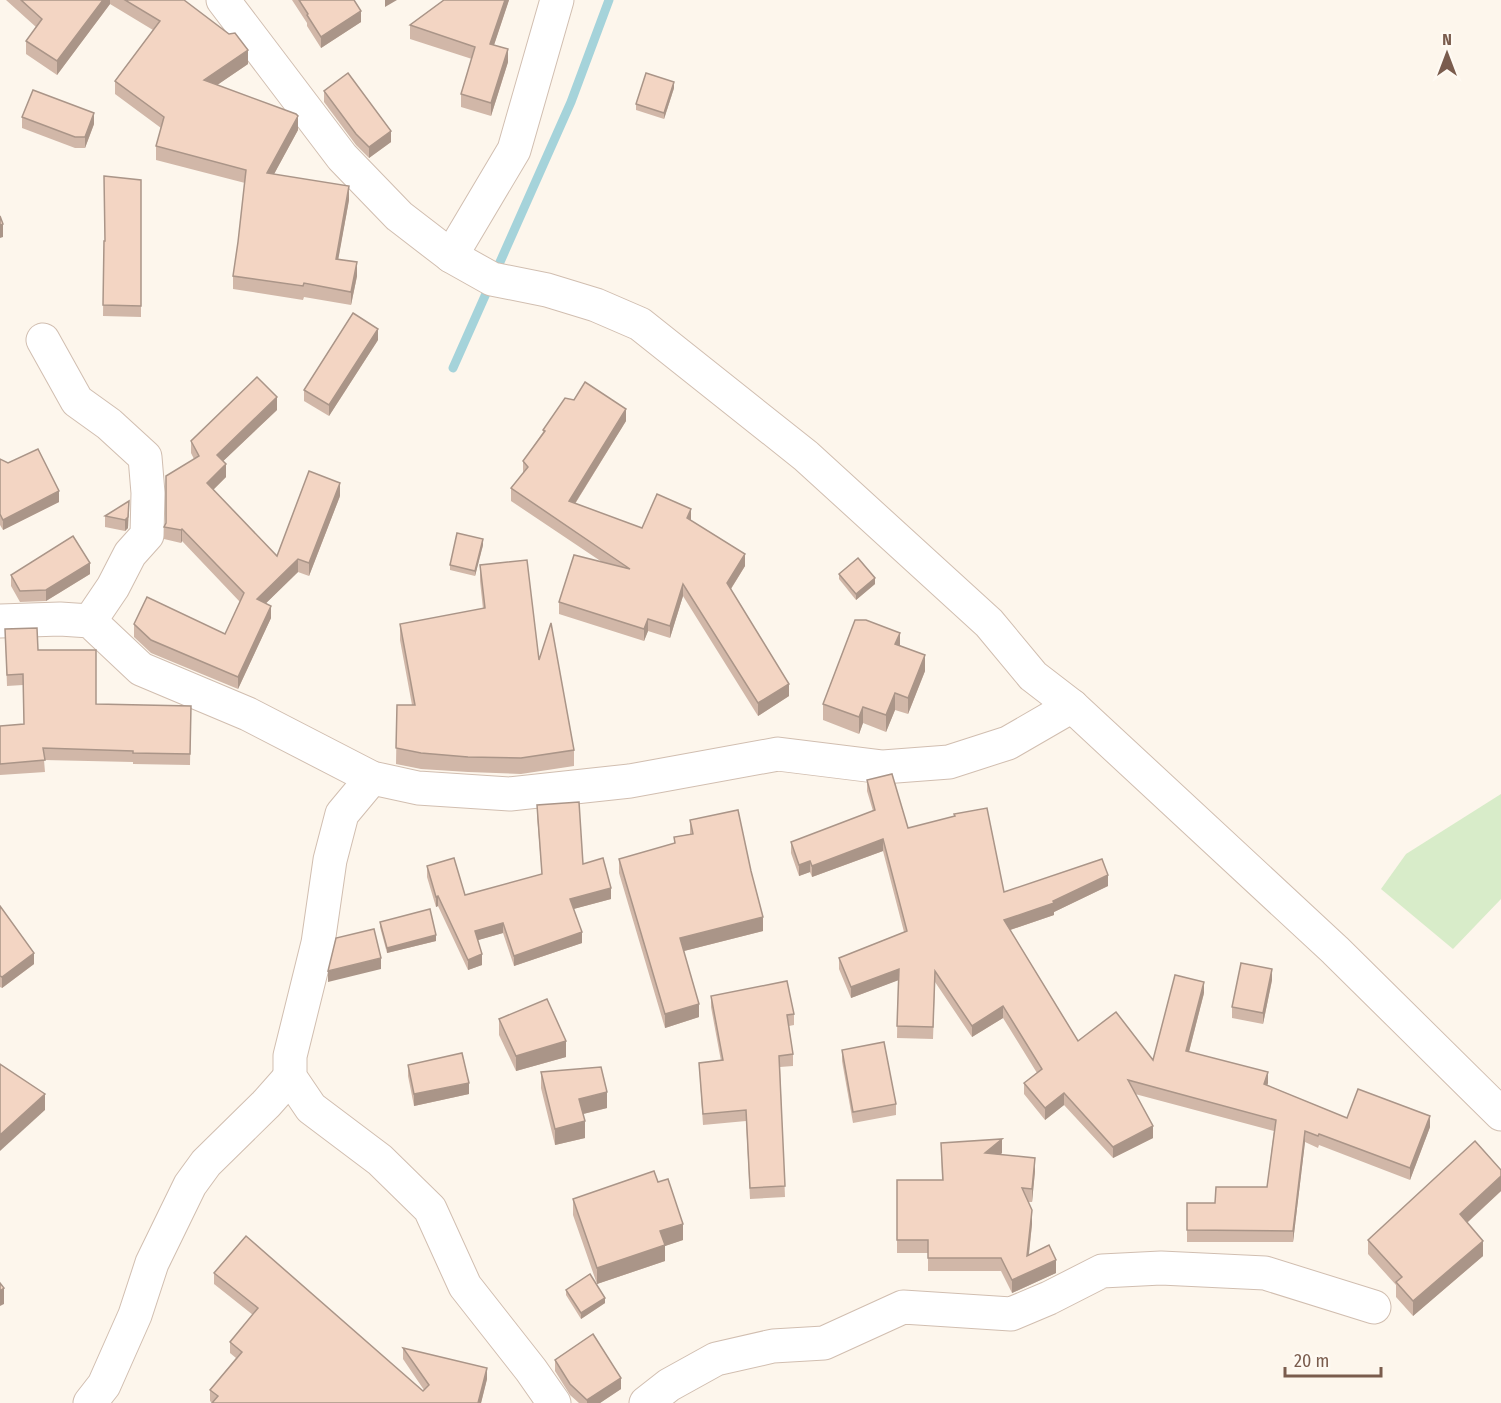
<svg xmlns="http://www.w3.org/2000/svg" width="1501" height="1403" viewBox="0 0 1501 1403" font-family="'Fira Sans Condensed',sans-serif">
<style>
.green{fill:#d8ecc9}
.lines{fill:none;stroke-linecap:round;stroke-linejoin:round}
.stream{stroke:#a5d3da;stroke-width:9}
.minor-casing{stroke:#d1beb0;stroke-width:35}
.minor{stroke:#fff;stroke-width:33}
.wall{fill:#d1b7a8}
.shaded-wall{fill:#aa9588}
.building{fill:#f3d5c3;stroke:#aa9588;stroke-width:1.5}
</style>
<rect width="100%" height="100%" fill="#fdf6ec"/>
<path class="green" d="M1501,794v105l-48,50 -72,-60 25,-35z"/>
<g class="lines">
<path class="stream" d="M453,368l118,-266 38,-102"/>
<g class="minor-casing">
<g id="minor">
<path d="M223,0l119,157 57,59 52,40 41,23 55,11 49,15 44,19 166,132 183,167 44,53 39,30 263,244 166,164"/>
<path d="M451,256l63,-106 43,-150"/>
<path d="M43,340l34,61 32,23 36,33 3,36 -1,42 -17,19 -17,33 -23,34"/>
<path d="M0,621l60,-2 30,2 51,48 107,45 124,64 46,10 92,6 120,-13 148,-27 105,13 66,-5 59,-19 64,-37"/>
<path d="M372,778l-30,36 -12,46 -12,83 -28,113v21l21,31 69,52 50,49 35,77 66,84 23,33"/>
<path d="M90,1403l14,-18 31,-70 17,-52 38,-78 16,-22 60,-59 24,-27"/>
<path d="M646,1403l23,-18 47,-26 57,-13 51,-3 79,-36 108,7 38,-16 53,-27 59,-3 104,5 109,34"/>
</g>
</g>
<use href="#minor" class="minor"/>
</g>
<g class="wall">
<path d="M6,0h178l64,64 -31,21 81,45 -24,44 75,26 -11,59 19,17 -6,29 -47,-8 -1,3 -70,-11v-13l5,-34 7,-59 -89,-23v-14l5,-18 -46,-34v-13l38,-51 -43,-26 -53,71 -31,-21v-13l10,-14z"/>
<path d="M292,0h62l7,22 -40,26 -14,-22v-3z"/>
<path d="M444,0h65l-15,45 14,17 -17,54 -30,-9v-13l11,-35 -62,-20v-14z"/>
<path d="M674,88l-10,31 -28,-9v-6z"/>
<path d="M324,91l67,51 -22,16 -13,-13 -32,-43z"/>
<path d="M22,117l72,7 -9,24h-10l-53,-20z"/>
<path d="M141,180v137l-38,-1 1,-75h1z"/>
<path d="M378,340l-49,76 -25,-15v-11z"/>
<path d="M277,410l-54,51 3,16 -13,13 64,66 63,-60 -31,80 -11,-4 -32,31 5,15 -33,71 -87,-36 -17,-16v-13l91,10 15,-32 -58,-61 -1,2 -17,-4v-12l30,-68 -3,-6v-12z"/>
<path d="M626,421l-51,83 67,24 49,-7 54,45 -14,23 58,107 -31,20 -75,-120 -13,42 -22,-7 -4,10 -85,-27v-12l43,-40 -91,-61v-13l12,-15v-12l20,-29v-2z"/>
<path d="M0,459l59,43 -56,28 -3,-5z"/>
<path d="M129,501l-1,27 -3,3 -20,-4v-11z"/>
<path d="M483,545l-8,31 -25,-6v-5z"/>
<path d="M480,565l59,95 35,90v16l-53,8 -53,-2 -47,-3 -25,-5 1,-59h15l-12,-65v-16l83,-15 -3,-28z"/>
<path d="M90,574l-44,27 -26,1 -9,-16v-11z"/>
<path d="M839,574l36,10 -19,16 -17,-21z"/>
<path d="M5,629l33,21 58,54 95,2 -1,59 -57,-1v-2l-89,-2 1,12 -45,3v-49l24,-2 -1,-39 -16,1z"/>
<path d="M900,645l25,26 -17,43 -13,-4 -9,22 -23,-9 -4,11 -36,-14v-16z"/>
<path d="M867,780l41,48 96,64 104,-6 -54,26v3l-44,15 68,111 75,19 51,-67 -15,59 79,31 -1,2 80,33 83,9 -20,53 -91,-35 -1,3 -13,-6 -12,100h-106v-39h28l52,-16 7,-56 -139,-37 18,44 -40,20 -49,-53 -19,15 -21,-26v-11l13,-10 -34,-55 -31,19 -37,-55 -2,57 -36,-1 1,-58 -47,18 -12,-29v-11l65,-26 -21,-81 -71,26 -2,-5 -11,4 -8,-23v-11l82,-31 -6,-20z"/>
<path d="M537,805l74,94 -38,10 9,34 -68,23 -11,-33 -25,7 4,25 -14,5 -30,-64 -2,1 -9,-30v-11l38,29 77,-20 -5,-59z"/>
<path d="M690,820l73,111 -79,20 15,66 -34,11 -46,-155v-14l55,-15v-7l16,-3z"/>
<path d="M0,906l34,58 -32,24 -2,-1z"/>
<path d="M380,922l56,19 -49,12 -7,-26z"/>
<path d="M1272,980l-9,44 -31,-6v-11z"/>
<path d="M711,996l83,18v11l-5,1 4,28v12l-13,1 5,130 -35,2 -4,-78 -43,4 -4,-62 22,-2 -10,-54z"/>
<path d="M499,1019l67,38 -50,14 -17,-36z"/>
<path d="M842,1050l54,54v11l-43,8 -11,-62z"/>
<path d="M408,1065l61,29 -55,12 -6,-30z"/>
<path d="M541,1072l66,36 -24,6 2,24 -30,7 -14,-57z"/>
<path d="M941,1143l61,10 -2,2 35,16 -3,31h-4l4,22 -3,31 27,18 -44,20 -11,-22h-73v-18h-31v-73h45z"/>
<path d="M1501,1170v21l-34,32 16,33 -70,60 -17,-19v-12l-28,-31v-14z"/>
<path d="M658,1182l25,58 -18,6v15l-68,23 -24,-69v-16z"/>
<path d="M214,1273l209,118 1,-1 -21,-31v-11l84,31 -6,24h-269l-2,-2v-11l26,-32 -6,-5v-11l23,-27 -39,-31z"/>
<path d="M566,1290l39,13 -24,16 -15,-24z"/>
<path d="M555,1360l66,29 -21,14h-21l-9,-8 -15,-24z"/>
</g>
<g class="shaded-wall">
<path d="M103,0h7v4l-53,71v-14z"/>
<path d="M385,0h12l-12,7z"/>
<path d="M505,0h4l-19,57v-13z"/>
<path d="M361,11v11l-40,26v-11z"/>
<path d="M508,49v13l-17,54v-13z"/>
<path d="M248,50v14l-44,30v-14z"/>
<path d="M674,82v6l-10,31v-6z"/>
<path d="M94,113v11l-9,24v-11z"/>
<path d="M298,116v14l-31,57v-14z"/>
<path d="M391,131v11l-22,16v-11z"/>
<path d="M349,186v14l-13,72v-13z"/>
<path d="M3,224v13l-3,1v-13z"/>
<path d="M357,262v14l-6,29v-13z"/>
<path d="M378,329v11l-49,76v-11z"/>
<path d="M277,397v13l-60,57v-12z"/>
<path d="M626,409v12l-57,92v-12z"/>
<path d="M226,464v13l-19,19v-13z"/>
<path d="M340,483v13l-31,80v-13z"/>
<path d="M59,491v11l-56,28v-10z"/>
<path d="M129,501l-1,27 -3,3v-11z"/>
<path d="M691,509v12l-4,-3z"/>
<path d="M182,529v12l-1,2v-13z"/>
<path d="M483,539v6l-8,31v-5z"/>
<path d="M745,554v12l-18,29v-12z"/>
<path d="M298,559v13l-41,40v-13z"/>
<path d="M90,563v11l-44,27v-11z"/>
<path d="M875,578v6l-19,16v-6z"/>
<path d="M683,584v12l-13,42v-12z"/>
<path d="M271,606v12l-33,71v-12z"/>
<path d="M648,619v12l-4,10v-12z"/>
<path d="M900,633v16l-5,-5z"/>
<path d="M925,655v16l-17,43v-16z"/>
<path d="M789,684v12l-31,20v-13z"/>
<path d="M895,693v17l-9,22v-17z"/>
<path d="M863,707v16l-4,11v-17z"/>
<path d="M883,839v12l-71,26v-11z"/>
<path d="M810,861v11l-11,4v-11z"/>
<path d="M1108,875v11l-54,26v3l-50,17v-12l49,-19z"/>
<path d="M611,888v11l-41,11v-11z"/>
<path d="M438,896v10l-2,1v-10z"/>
<path d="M763,917v14l-83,21v-14z"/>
<path d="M503,923v10l-28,8v-10z"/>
<path d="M582,932v11l-68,23v-10z"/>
<path d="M436,935v6l-49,12v-5z"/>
<path d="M34,953v11l-32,24v-11z"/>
<path d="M482,954v11l-14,5v-10z"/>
<path d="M381,958v11l-53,13v-11z"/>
<path d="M899,969v11l-48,18v-11z"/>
<path d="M1272,969v11l-9,44v-11z"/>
<path d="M1204,982v11l-18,70v-12z"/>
<path d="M699,1004v13l-34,11v-14z"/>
<path d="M1003,1006v12l-31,19v-11z"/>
<path d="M566,1041v16l-50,14v-15z"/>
<path d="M1268,1072v11l-4,12v-11z"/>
<path d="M469,1083v11l-55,12v-12z"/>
<path d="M607,1092v16l-28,7v-16z"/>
<path d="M1064,1093v12l-19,15v-12z"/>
<path d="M45,1094v16l-45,41v-16z"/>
<path d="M1430,1116v11l-20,53v-12z"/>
<path d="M585,1121v17l-30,7v-16z"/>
<path d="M1153,1126v12l-40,20v-11z"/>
<path d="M1305,1131v11l-12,100v-11z"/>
<path d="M1002,1139v14l-17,13v-13z"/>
<path d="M1035,1158v13l-3,31v-13z"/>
<path d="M1501,1176v15l-41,38v-15z"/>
<path d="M1032,1210v14l-5,45v-13z"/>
<path d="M683,1224v16l-18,6v15l-68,23v-16l63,-37z"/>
<path d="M1483,1241v15l-70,60v-15z"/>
<path d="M1056,1260v13l-44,20v-13z"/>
<path d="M4,1288v16l-4,2v-15z"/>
<path d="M605,1298v5l-24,16v-6z"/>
<path d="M487,1368v11l-6,24h-3z"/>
<path d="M621,1378v11l-21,14h-13v-3z"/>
</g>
<g class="building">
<path d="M21,0h82l-46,61 -31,-20 16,-22z"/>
<path d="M125,0h59l45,34 6,-1 13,17 -44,30 92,34 2,2 -31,57 82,13 -13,73 21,3 -6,30 -47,-9 -1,3 -70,-10 5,-34 8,-72 -90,-24 8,-29 -49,-36 45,-60z"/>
<path d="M299,0h55l7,11 -40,26 -14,-22 1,-1z"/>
<path d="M444,0h61l-15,44 18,5 -17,54 -30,-9 14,-47 -65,-22z"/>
<path d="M348,73l43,58 -22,16 -13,-13 -32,-43z"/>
<path d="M646,73l28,9 -10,31 -28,-9z"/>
<path d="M33,90l61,23 -9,24h-10l-53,-20z"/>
<path d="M104,176l37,4v126l-38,-1 1,-64h1z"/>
<path d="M0,216l3,8 -3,1z"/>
<path d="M353,313l25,16 -49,76 -25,-15z"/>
<path d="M257,377l20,20 -60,58 9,9 -19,19 70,73 32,-85 31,12 -31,80 -11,-4 -41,40 14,7 -33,71 -87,-37 -17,-16 13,-27 78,37 19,-41 -62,-64 -1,1 -17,-3 2,-4v-47l33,-20 -8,-15z"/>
<path d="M585,382l41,27 -57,92 73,27 15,-34 34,15 -4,9 58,36 -18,29 62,101 -31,19 -75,-119 -13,42 -22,-7 -4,10 -85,-27 15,-47 56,14 -119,-81 17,-21 -5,-6 22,-30 -2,-1 22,-32 9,2z"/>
<path d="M38,449l21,42 -56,29 -3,-6v-55l8,4z"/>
<path d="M129,501l-1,16 -3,3 -20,-4z"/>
<path d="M457,533l26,6 -8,32 -25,-6z"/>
<path d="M73,536l17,27 -44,27 -26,1 -9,-16z"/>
<path d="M858,558l17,20 -19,16 -17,-20z"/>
<path d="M527,560l12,100 12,-37 23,127 -53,8 -53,-1 -47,-4 -25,-5 1,-43h18l-15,-81 85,-16 -5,-43z"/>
<path d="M855,620h11l34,13 -5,11 30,11 -17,43 -13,-5 -9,22 -23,-8 -4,10 -36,-13z"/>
<path d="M37,628l1,22h58v54l95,2 -1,48 -57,-1v-2l-90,-3 2,12 -45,4v-38l24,-2 -1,-50 -16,1 -2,-46z"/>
<path d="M892,774l16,54 47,-12 -1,-2 33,-6 17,84 98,-33 6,16 -55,26 1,2 -50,17 74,121 38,-29 37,48 22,-85 29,7 -18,69 82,21 -4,12 83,34 11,-29 72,27 -20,52 -91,-34 -1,2 -13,-5 -12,100 -106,-1v-27h28l1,-16h51l9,-67 -148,-40 25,46 -40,21 -49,-54 -19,15 -21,-25 18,-14 -39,-63 -31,20 -37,-55 -2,56 -36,-1 2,-57 -48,18 -12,-29 68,-27 -24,-92 -71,27 -2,-5 -11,4 -8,-23 84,-32 -8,-30z"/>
<path d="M579,802l4,62 20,-6 8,30 -41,11 12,33 -68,24 -11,-33 -28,8 7,23 -14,6 -30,-64 -2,1 -9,-31 27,-8 11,37 77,-21 -5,-69z"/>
<path d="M738,810l13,61 12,46 -83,21 19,66 -34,10 -46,-155 56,-16 -1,-6 19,-3 -3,-14z"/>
<path d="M0,906l34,47 -32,24 -2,-1z"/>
<path d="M430,909l6,26 -49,13 -7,-26z"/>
<path d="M374,929l7,29 -53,13 8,-33z"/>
<path d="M1241,963l31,6 -9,44 -31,-6z"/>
<path d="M787,981l7,33 -7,1 6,39 -14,2 6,130 -35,2 -4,-78 -43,4 -4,-51 24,-3 -12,-64z"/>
<path d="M547,999l19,42 -50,15 -17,-37z"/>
<path d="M884,1042l12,62 -43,8 -11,-62z"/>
<path d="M462,1053l7,30 -55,11 -6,-29z"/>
<path d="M0,1064l45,30 -45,41z"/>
<path d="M601,1067l6,25 -28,7 6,22 -30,8 -14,-57z"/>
<path d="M1002,1139l-17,14 50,5 -3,31 -10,-1 10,22 -5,46 22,-11 7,15 -44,20 -11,-22h-73v-18h-31v-60h46l-2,-37z"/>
<path d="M1475,1141l26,29v6l-41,38 23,27 -70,60 -17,-19 6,-5 -34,-37z"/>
<path d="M654,1171l4,11 10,-3 15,45 -23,7 5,14 -68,23 -24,-69z"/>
<path d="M246,1236l177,155 6,-6 -26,-37 84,20 -9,35h-266l6,-7 -8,-6 32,-38 -12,-10 28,-34 -44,-35z"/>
<path d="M590,1274l15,24 -24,15 -15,-23z"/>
<path d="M0,1283l4,5 -4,3z"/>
<path d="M593,1334l28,44 -34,22 -17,-16 -15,-24z"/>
</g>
<g transform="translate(1447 54)" stroke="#fffaf3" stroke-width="4.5" paint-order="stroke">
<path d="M0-4.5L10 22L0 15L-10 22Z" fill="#7a5c4d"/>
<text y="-9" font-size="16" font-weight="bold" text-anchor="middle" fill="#7a5c4d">N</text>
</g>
<path d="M1285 1367v9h96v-9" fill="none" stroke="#7a5c4d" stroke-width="3"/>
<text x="1294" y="1367" font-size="18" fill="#7a5c4d" stroke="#fffaf3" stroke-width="4.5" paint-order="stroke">20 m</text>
</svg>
